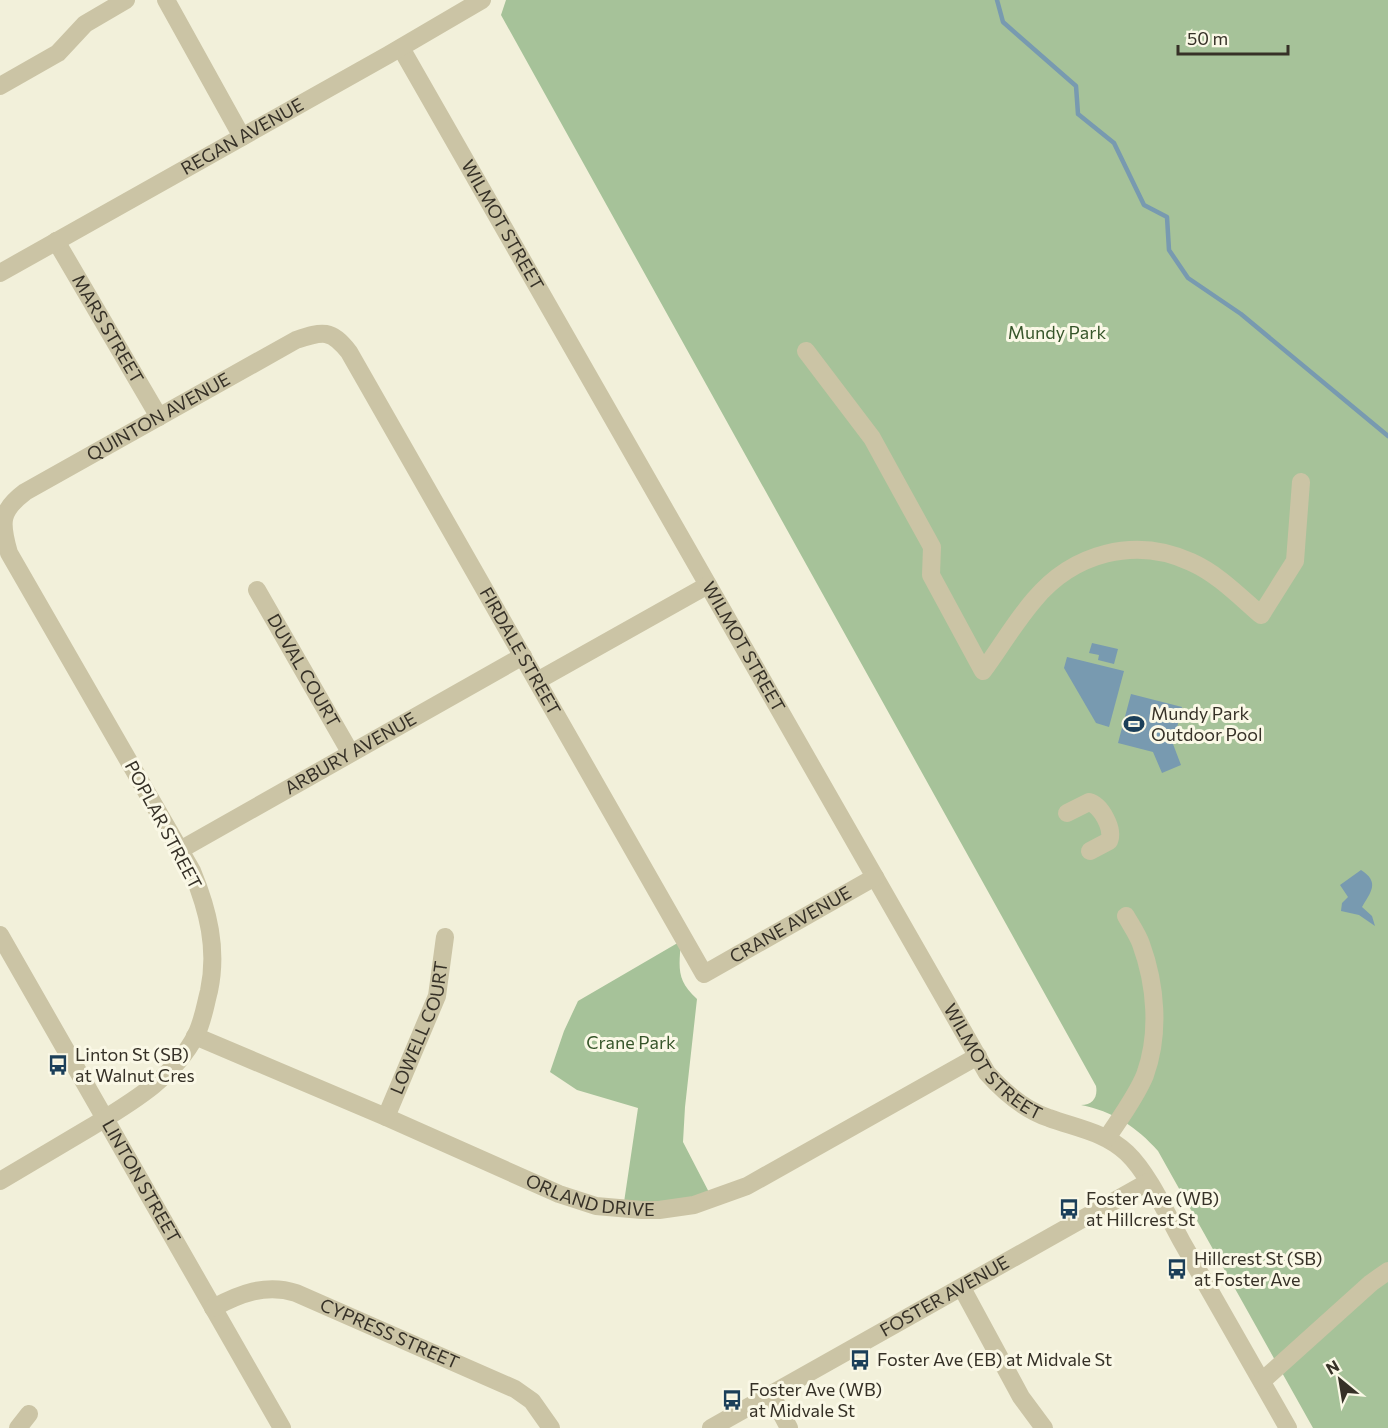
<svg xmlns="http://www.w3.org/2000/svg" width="1388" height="1428" viewBox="0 0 1388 1428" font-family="Commissioner,sans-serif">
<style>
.green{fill:#a6c299}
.water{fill:#789ab0}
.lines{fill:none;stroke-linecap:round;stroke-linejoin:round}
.stream{stroke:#789ab0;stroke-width:4.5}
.minor{stroke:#cbc4a5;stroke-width:18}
.labels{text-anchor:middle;stroke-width:6;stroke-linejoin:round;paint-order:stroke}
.street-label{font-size:18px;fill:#363127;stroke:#faf8e6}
.park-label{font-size:18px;fill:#36552a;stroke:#faf8e6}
.poi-label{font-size:18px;fill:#363127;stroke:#faf8e6;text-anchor:start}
</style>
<rect width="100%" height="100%" fill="#f2f0da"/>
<g class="green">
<path d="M506,0h882v1428h-75l-155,-277c-21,-24 -46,-40 -77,-46 12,0 17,-8 15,-19l-595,-1071z"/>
<path d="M681,941c-2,27 -5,39 16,58l-12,108 -2,35 30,58 -90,9 15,-101 -61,-18 -27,-18 14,-41 14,-30z"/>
</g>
<g class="water">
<path d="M1092,643l26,6 -4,15 -16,-4 1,-5 -10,-2z"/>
<path d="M1067,657l57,14 -15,56 -13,-4 -32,-55z"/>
<path d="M1131,694l51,13 -9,37 8,21 -19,8 -9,-21 -35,-9z"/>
<path d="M1361,870c19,12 10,22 1,37l10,9 3,10 -16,-11 -18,-4 1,-8 6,-6 -8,-12z"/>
</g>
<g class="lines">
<path class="stream" d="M997,0l6,22 73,64 2,28 36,29 30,62 23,12 2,33 19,28 53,36 147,122"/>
<g class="minor">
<path d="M166,0l76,137"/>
<path id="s1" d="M401,48l586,1025c17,19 38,37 62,45 27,10 56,14 78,35 22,21 40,62 55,89 36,62 71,124 106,186"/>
<path d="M0,86l58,-33 27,-29 41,-24"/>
<path id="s2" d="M56,241l103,176"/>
<path id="s3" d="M0,273l388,-218 94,-55"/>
<path d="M806,351l66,87 17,31 43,78 -1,28 52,96c17,-23 32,-49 51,-71 39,-47 101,-64 157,-38 27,12 48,34 70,53l34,-54 6,-79"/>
<path id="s4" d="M257,590l93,162"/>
<path d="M537,681l171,-96"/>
<path d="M1067,813l22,-11c12,3 25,27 20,39l-19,10"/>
<path id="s5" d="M180,850l343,-194"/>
<path id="s6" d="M0,935l282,493"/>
<path id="s7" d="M195,1036l191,81 173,77 37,12 46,4h17l35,-5 53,-19 231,-130"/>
<path id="s8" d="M386,1117l51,-121 8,-59"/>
<path d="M1107,1138c13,-20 29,-41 38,-63 15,-41 11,-90 -4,-131 -3,-9 -10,-19 -15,-28"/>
<path id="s9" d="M0,1181c30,-18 61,-36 91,-54 39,-24 83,-49 105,-92 7,-14 9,-29 13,-44 9,-42 -1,-81 -17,-120l-183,-318c-9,-31 -9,-42 16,-61l271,-152c27,-9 35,-11 53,12l355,622 171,-97"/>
<path d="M962,1288l59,109 23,31"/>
<path id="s10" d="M213,1308c26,-14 53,-25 83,-15l219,96 17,12 19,27"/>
<path d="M1262,1381l109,-98 17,-12"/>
<path d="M771,1394l18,34"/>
<path d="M18,1428l11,-14"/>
<path id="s11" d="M711,1428l437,-246"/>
</g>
</g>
<defs>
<g id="stadium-bare" transform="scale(1.62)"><path d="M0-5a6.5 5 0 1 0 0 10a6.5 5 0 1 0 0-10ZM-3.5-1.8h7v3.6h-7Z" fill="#1b3f59" stroke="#faf8e6" stroke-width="2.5" paint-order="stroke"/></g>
<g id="bus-bare" transform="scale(1.62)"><path d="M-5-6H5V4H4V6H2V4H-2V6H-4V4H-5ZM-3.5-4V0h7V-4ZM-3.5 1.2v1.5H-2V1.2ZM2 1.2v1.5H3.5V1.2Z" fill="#1b3f59" stroke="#faf8e6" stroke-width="2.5" paint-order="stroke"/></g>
</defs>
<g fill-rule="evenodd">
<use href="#stadium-bare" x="1134" y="724"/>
<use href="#bus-bare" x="58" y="1065"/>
<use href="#bus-bare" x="1069" y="1209"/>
<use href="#bus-bare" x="1177" y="1269"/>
<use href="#bus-bare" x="860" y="1360"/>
<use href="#bus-bare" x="732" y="1400"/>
</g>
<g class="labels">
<g class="street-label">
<text dy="6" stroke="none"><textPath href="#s3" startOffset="278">REGAN AVENUE</textPath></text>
<text dy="6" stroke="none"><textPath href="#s1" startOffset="204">WILMOT STREET</textPath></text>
<text dy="6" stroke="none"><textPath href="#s2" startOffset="102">MARS STREET</textPath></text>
<text dy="6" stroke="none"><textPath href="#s9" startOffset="1006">QUINTON AVENUE</textPath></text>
<text dy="6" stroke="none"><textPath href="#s1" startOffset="690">WILMOT STREET</textPath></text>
<text dy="6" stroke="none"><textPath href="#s9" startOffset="1569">FIRDALE STREET</textPath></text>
<text dy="6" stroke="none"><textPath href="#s4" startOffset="93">DUVAL COURT</textPath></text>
<text dy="6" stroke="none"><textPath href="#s5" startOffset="196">ARBURY AVENUE</textPath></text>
<text transform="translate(163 825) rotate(62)" y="6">POPLAR STREET</text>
<text dy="6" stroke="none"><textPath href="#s9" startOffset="2040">CRANE AVENUE</textPath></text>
<text dy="6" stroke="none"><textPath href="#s8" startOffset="96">LOWELL COURT</textPath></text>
<text dy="6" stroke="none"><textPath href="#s1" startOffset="1176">WILMOT STREET</textPath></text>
<text dy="6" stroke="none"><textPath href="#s6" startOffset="284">LINTON STREET</textPath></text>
<text dy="6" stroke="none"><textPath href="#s7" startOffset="428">ORLAND DRIVE</textPath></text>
<text dy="6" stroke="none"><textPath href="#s11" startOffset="268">FOSTER AVENUE</textPath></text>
<text dy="6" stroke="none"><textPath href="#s10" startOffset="189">CYPRESS STREET</textPath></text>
</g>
<g class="park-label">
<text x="1057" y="339">Mundy Park</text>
<text x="631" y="1049">Crane Park</text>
</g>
<g class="poi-label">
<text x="1151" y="720">Mundy Park<tspan x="1151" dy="21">Outdoor Pool</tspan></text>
<text x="75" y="1061">Linton St (SB)<tspan x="75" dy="21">at Walnut Cres</tspan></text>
<text x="1086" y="1205">Foster Ave (WB)<tspan x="1086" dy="21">at Hillcrest St</tspan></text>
<text x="1194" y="1265">Hillcrest St (SB)<tspan x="1194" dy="21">at Foster Ave</tspan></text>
<text x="877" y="1366">Foster Ave (EB) at Midvale St</text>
<text x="749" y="1396">Foster Ave (WB)<tspan x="749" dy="21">at Midvale St</tspan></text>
</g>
</g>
<g transform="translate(1340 1380) rotate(330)" stroke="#faf8e6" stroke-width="4.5" paint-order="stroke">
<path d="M0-4.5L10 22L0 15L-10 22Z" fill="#363127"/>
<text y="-9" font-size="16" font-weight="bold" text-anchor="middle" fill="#363127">N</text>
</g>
<path d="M1178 45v9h110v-9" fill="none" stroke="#363127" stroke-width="3"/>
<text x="1187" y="45" font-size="18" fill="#363127" stroke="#faf8e6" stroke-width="4.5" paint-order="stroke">50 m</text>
</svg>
